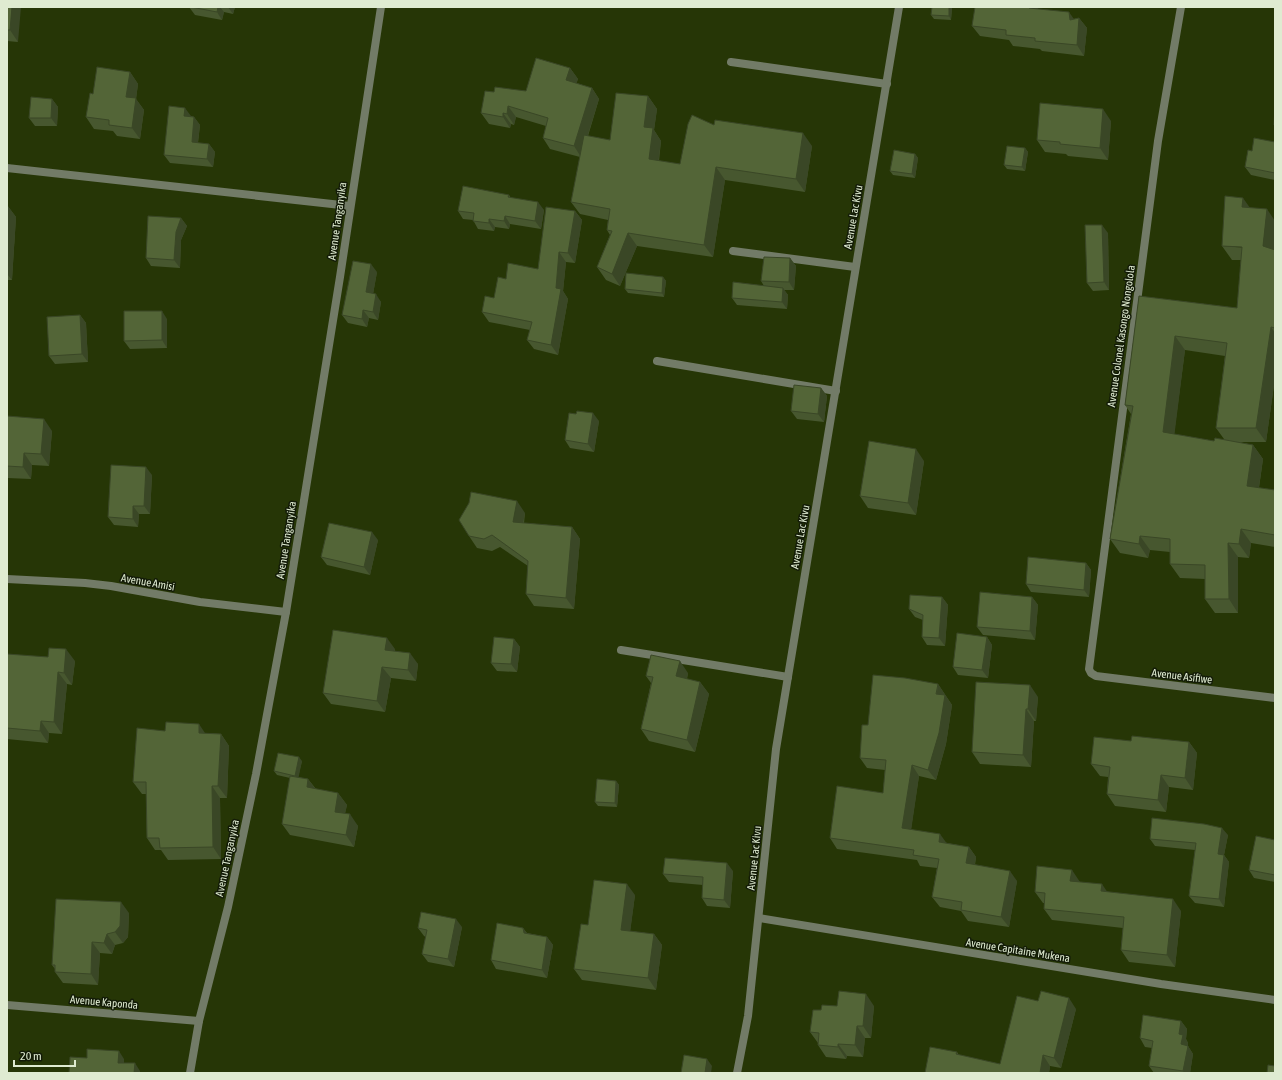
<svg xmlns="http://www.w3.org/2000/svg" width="1282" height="1080" viewBox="0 0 1282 1080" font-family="'Asap Condensed',sans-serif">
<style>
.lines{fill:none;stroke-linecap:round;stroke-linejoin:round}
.street{stroke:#727b67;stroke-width:8}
.wall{fill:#47572f;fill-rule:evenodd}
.shaded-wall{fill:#3a4726}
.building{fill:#536537;stroke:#3a4726}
.labels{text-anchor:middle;stroke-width:3;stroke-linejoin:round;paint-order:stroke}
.street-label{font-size:11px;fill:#dfebd1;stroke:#131b08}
</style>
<rect width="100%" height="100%" fill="#263606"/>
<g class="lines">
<g class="street">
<path d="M1181,7l-23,134 -69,528 2,4 5,3 179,22"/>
<path d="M731,62l156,22"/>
<path d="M7,168l343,38"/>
<path d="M733,251l122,16"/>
<path d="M657,361l179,30"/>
<path d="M7,579l78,4 26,3 89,16 86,10"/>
<path d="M621,650l167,27"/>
<path d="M759,918l402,66 114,16"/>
<path d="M7,1005l192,16"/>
<path d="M190,1073l9,-52 29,-114 28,-133 30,-162 54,-335 41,-270"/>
<path d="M737,1073l11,-57 28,-267 123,-742"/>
</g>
</g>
<g class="wall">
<path d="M7,7l11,35 -11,-1z"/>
<path d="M189,7h46l-2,7 -9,-2 -2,8 -27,-5z"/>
<path d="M952,7l-1,13 -17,-1 -3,-4z"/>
<path d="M1038,9l36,10 5,-1 8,10 -3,28 -42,-5 -2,-2 -27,-3 -4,-6 -29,-4 -8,-10z"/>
<path d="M570,68l8,11 -2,4 16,5 7,11 -11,37 22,4 38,-44 9,13 -3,21 7,11 -2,20 21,3 34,-39 98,21 -7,46 -80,-12 -12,77 -76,-11 -17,40 -14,-6 -9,-13 13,-32 -3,-5 1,-10 -28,-6 -9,-12 9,-45 -30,-8 -7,-11 3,-12 -30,-9 -2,8 -3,-1 -1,4 -21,-4 -8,-11 13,-21 32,-1z"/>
<path d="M130,72l8,12 -2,15 8,11 -4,29 -23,-3 -4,-5 -19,-2 -8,-12 7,-23z"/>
<path d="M52,99l6,8 -1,19h-22l-6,-8z"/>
<path d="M191,116l3,1 6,8 -2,18 11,1 6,8 -2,15 -43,-4 -6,-8z"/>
<path d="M1111,121l-3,39 -40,-4 -2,-2 -21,-2 -8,-12z"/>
<path d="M1275,142v38l-24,-5 -6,-8 7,-16z"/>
<path d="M1025,148l3,4 -3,19 -18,-2 -3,-4z"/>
<path d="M915,154l3,4 -3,20 -22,-3 -3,-4z"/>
<path d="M509,195l2,3 33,12 -3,19 -31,-5 -1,5 -14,-2 -1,4 -16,-2 -5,-9 -10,-1 -5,-8z"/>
<path d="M7,205l9,12 -4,63h-5z"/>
<path d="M575,211l7,9 -7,43 -9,-1 -3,29 5,8 -10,56 -24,-6 -7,-9 3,-10 -41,-8 -7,-10 12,-14 12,-19 32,-10z"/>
<path d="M181,218l6,8 -6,14 -1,28 -29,-2 -5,-8z"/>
<path d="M1108,233l1,57 -16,1 -6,-8z"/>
<path d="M1222,246l53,4v128l-9,64h-27l14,3 10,14 -4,29 16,2v57l-24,-4 -2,15 -11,-1v56h-23l-10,-14v-20l-25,-1 -10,-14v-12l-20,-2 -2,8 -28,-5 -10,-14 21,-125 -6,-9 14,-109 98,12 4,-48h-9zM1185,350l40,6 -9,72 8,11 -10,2 -40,-7z"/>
<path d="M790,258l6,8 -2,24h-10l4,5 -1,14 -50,-4 -5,-7 32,-12 -3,-5z"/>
<path d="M377,272l-4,22 8,8 -3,18 -9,-2 -2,9 -19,-4 -6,-8z"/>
<path d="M663,277l3,4 -2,16 -36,-4 -3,-4z"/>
<path d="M80,315l6,8 2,39 -33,2 -6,-8z"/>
<path d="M167,319v29l-37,1 -6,-8z"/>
<path d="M821,388l6,8 -3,26 -27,-3 -6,-8z"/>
<path d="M576,414l23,7 -5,31 -24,-4 -5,-8z"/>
<path d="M7,416l45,15 -3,35 -17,-1 -1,14 -24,-1z"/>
<path d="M924,461l-8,54 -48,-7 -8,-12z"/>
<path d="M152,475l-2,39h-11l-1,13 -24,-2 -6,-8z"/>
<path d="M525,513l-1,10 48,4 8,12 -6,70 -40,-3 -8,-12 2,-28 -28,-19 -8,4 -15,-3 -8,-12z"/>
<path d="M378,540l-8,35 -43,-10 -6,-8z"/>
<path d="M1086,563l5,7 -2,27 -58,-5 -5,-8z"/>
<path d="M942,597l6,8 -3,41 -18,-1 -5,-8 1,-17 -8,-3 -6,-8z"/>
<path d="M1032,597l6,8 -3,35 -52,-5 -6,-8z"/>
<path d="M987,637l5,8 -4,33 -30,-3 -5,-8z"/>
<path d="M514,639l6,8 -3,25 -20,-1 -6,-8z"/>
<path d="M395,649v2l23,13 -2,17 -25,-3 -6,34 -54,-8 -8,-11z"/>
<path d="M7,654l68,7 -3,24 -5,-1 -5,50 -13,-1 -1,10 -41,-4z"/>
<path d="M688,673l-1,6 13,3 9,12 -14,58 -46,-11 -8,-12 10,-46 -5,-7z"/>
<path d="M938,684l14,21 -6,39 -10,36 -17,-4 -8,53 36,14 22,4 7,10 -1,8 42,16 -8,46 -41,-6 -7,-10 -21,-4 -8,-10 5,-29 -17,-2 -3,-6 -80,-11 -7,-11 53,-45 2,-23 -18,-2 -7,-10 8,-33z"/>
<path d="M1038,697l-2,24h-2l-3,46 -51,-3 -8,-12z"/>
<path d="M165,731l56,3 8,12 -2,52h-7l1,61 -53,1 -7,-10h-6l-8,-12 -1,-44h-4l-9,-12z"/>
<path d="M1131,741l58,1 8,11 -4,37 -24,-3 -3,25 -51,-6 -8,-12 1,-17 -8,-1 -9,-12z"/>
<path d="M302,761l-4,16 10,2 8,10 22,4 9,12 -2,8 13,13 -4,21 -64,-12 -8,-11 8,-46 -13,-3 -3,-4z"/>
<path d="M616,781l3,4 -2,22 -19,-1 -3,-4z"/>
<path d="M1228,835l-4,20 5,7 -5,45 -29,-4 -6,-7 6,-46 -40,-4 -5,-7z"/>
<path d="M1275,840v42l-21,-4 -5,-8z"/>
<path d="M733,871l-3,37 -23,-2 -5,-8 1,-13 -34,-3 -6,-8z"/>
<path d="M1080,882l27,10 74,19 -6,56 -46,-5 -8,-12 2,-22 -71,-8 -8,-11v-6h-1l-8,-11z"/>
<path d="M635,895l-5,36 24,3 8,11 -6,45 -74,-10 -8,-11 14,-44z"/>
<path d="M129,913l-1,24 -5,6 -8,2 -3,9 -12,-1 -2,32 -35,-2 -8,-11v-3l-3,-4z"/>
<path d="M462,927l-8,40 -26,-5 -6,-8 4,-17 -2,-1 -6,-8z"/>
<path d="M523,928l4,5 20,4 6,8 -6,33 -51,-9 -5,-9z"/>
<path d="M837,1006h37l-3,32h-6l-2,19 -16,-1 -1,3 -20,-2 -8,-12v-2l-8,-11 11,-22z"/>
<path d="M1076,1009l-15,59 -11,-2 -1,7h-124l32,-21 2,3 41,9z"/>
<path d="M1181,1021l6,8 -1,10 2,4v3l5,8 -3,19h-36l-5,-7 3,-18 -7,-1 -5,-9z"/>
</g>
<g class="shaded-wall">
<path d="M12,7h9l-3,35 -8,-12z"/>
<path d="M218,7h2l4,5 -2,8 -5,-8z"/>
<path d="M228,7h7l-2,7z"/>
<path d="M949,7h3l-1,13 -2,-4z"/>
<path d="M1030,7h8l-1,12 -8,-11z"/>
<path d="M1069,12l7,10 -6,-2z"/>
<path d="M1079,18l8,10 -3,28 -7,-11z"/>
<path d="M570,68l8,11 -4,12 -8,-11z"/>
<path d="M130,72l8,12 -2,15 8,11 -4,29 -8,-11 -6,-31z"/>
<path d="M592,88l7,11 -18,58 -7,-11z"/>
<path d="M648,96l9,13 -3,21 7,11 -4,31 -8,-13 -5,-32z"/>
<path d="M52,99l6,8 -1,19 -6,-8z"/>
<path d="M508,106l8,11 -2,8 -7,-11z"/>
<path d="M185,108l6,8 -1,8 -6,-8z"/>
<path d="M1103,109l8,12 -3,39 -8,-12z"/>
<path d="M503,113l8,11 -1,4 -7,-11z"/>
<path d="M194,117l6,8 -3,25 -5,-8z"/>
<path d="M803,133l9,13 -7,46 -9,-13z"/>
<path d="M209,144l6,8 -2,15 -6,-8z"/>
<path d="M1025,148l3,4 -3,19 -3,-4z"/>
<path d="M915,154l3,4 -3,20 -3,-4z"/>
<path d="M716,167l9,13 -12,77 -9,-12z"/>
<path d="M1243,198l10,14 -11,-5z"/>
<path d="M538,202l6,8 -3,19 -6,-8z"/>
<path d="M7,205l9,12 -4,63 -5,-6z"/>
<path d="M1267,209l8,12v17l-2,22 -10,-14z"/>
<path d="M575,211l7,9 -7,43 -7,-10z"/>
<path d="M505,216l5,8 -1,5 -5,-8z"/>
<path d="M181,218l6,8 -6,14 -1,28 -6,-8 2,-28z"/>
<path d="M489,219l6,8 -1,4 -5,-8z"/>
<path d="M1102,225l6,8 1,57 -5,-8z"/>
<path d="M628,233l9,13 -17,40 -8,-12z"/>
<path d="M559,252l7,10 -3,29 5,8 -10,56 -7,-10z"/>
<path d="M790,258l6,8 -2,24 -5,-8z"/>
<path d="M371,264l6,8 -5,28 -6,-8z"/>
<path d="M663,277l3,4 -2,16 -2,-4z"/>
<path d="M783,288l5,7 -1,14 -5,-7z"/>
<path d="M376,294l5,8 -3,18 -5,-8z"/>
<path d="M363,310l6,8 -2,9 -5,-8z"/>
<path d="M162,311l5,8v29l-5,-8z"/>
<path d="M80,315l6,8 2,39 -6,-8z"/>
<path d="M1271,327l4,6v45l-9,64 -10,-14z"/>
<path d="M1175,336l10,14 -12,96 -10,-14z"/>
<path d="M821,388l6,8 -3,26 -6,-8z"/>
<path d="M593,413l6,8 -5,31 -6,-8z"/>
<path d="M44,419l8,12 -3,35 -8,-12z"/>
<path d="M1253,445l10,14 -6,41 -10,-14z"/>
<path d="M916,449l8,12 -8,54 -8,-12z"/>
<path d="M24,453l8,12 -1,14 -8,-12z"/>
<path d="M146,467l6,8 -2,39 -6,-8z"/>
<path d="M517,501l8,12 -4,21 -8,-12z"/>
<path d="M133,506l6,8 -1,13 -5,-8z"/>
<path d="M572,527l8,12 -6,70 -8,-11z"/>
<path d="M1241,529l10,14 -2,15 -10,-14z"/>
<path d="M372,532l6,8 -8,35 -6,-8z"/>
<path d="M1140,536l10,14 -2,8 -9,-14z"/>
<path d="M1228,543l10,14v56l-9,-14z"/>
<path d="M1086,563l5,7 -2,27 -5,-7z"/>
<path d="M942,597l6,8 -3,41 -6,-8z"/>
<path d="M1032,597l6,8 -3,35 -5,-9z"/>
<path d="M987,637l5,8 -4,33 -6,-8z"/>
<path d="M387,638l8,11 -2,13 -8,-12z"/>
<path d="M514,639l6,8 -3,25 -6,-8z"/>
<path d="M66,649l9,12 -3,24 -8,-12z"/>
<path d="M410,653l8,11 -2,17 -8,-11z"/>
<path d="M680,661l8,12 -3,15 -9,-12z"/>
<path d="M382,667l9,11 -6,34 -8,-11z"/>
<path d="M58,672l9,12 -5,50 -8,-12z"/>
<path d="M700,682l9,12 -14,58 -8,-12z"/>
<path d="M938,684l14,21 -6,39 -10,36 -8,-10z"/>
<path d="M1030,685l8,12 -2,24 -8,-12z"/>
<path d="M1026,709l8,12 -3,46 -8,-12z"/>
<path d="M41,721l8,12 -1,10 -8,-12z"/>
<path d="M199,724l8,12 -8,-3z"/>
<path d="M221,734l8,12 -2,52 -9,-12z"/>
<path d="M1189,742l8,11 -4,37 -8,-12z"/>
<path d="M299,757l3,4 -4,19 -3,-4z"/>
<path d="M912,765l7,11 -9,62 -8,-10z"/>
<path d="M1161,775l8,12 -3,25 -8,-12z"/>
<path d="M308,779l9,12 -10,-4z"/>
<path d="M616,781l3,4 -2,22 -2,-4z"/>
<path d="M212,786l8,12 1,61 -8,-12z"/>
<path d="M338,793l9,12 -4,18 -8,-11z"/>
<path d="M350,814l8,12 -4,21 -8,-12z"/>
<path d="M1222,828l6,7 -4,20 5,7 -5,45 -5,-8 -1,-45z"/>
<path d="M940,834l8,11 -9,-3z"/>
<path d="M969,847l7,10 -3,17 -7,-11z"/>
<path d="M727,863l6,8 -3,37 -6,-8z"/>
<path d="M1072,870l8,12 -10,-1z"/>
<path d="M1010,871l7,10 -8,46 -8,-10z"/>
<path d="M627,884l8,11 -6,46 -8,-11z"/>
<path d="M1102,884l8,12 -9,-5z"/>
<path d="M1173,899l8,12 -6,56 -8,-12z"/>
<path d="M121,902l8,11 -1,24 -5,6 -8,-11z"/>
<path d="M456,919l6,8 -8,40 -6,-8z"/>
<path d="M523,928l6,8 -5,-3z"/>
<path d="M107,934l8,11 -3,9 -8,-11z"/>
<path d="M654,934l8,11 -6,45 -8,-12z"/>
<path d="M547,937l6,8 -6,33 -5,-8z"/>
<path d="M92,942l8,11 -2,32 -7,-11z"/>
<path d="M866,994l8,12 -3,32 -8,-12z"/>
<path d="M1069,998l7,11 -15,59 -7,-10z"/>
<path d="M1181,1021l6,8 -1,10 2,4v3l5,8 -3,19h-6l-1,-2 -2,-27 -2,-10z"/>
<path d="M857,1026l8,12 -2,19 -8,-12z"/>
<path d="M838,1044l9,12 -1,3 -8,-12z"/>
<path d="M119,1051l5,8v12l-6,-8z"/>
<path d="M1043,1055l7,11 -1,7h-9z"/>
<path d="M707,1059l5,7 -1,7h-6z"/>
<path d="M135,1063l5,8v2h-6z"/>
</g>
<g class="building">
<path d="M7,7h5l-2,23h-3z"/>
<path d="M191,7h27l-1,5z"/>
<path d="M932,7h17v9l-18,-1z"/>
<path d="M975,7h55l-1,1 40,4 1,8 9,-2 -2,27 -42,-4v-3l-29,-3v-5l-34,-4z"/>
<path d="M536,58l34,10 -4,12 26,8 -18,58 -31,-8 5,-20 -40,-12 -1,8 -4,-1v4l-22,-4 4,-22 9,1 1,-5 31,4z"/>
<path d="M97,67l33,5 -4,25 10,1 -4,30 -23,-3v-5l-23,-3 4,-24 3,1z"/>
<path d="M616,93l32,3 -4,31 9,1 -4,31 31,5 8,-40 4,-9 22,10 1,-5 88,13 -7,46 -80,-12 -12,78 -76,-12 -16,41 -15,-7 15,-36 -5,-1 3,-21 -39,-7 13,-67 26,5z"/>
<path d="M31,97l21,2 -1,19h-22z"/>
<path d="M1040,103l63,6 -3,39 -40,-4v-2l-23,-2z"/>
<path d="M169,106l16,2 -1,8 10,1 -2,25 17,2 -2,15 -43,-4z"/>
<path d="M1275,106v20l-1,-1z"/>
<path d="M1254,138l21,4v31l-30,-6 3,-17 4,1z"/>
<path d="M1007,146l18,2 -3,19 -18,-2z"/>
<path d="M894,150l21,4 -3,20 -22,-3z"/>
<path d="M463,186l46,9 -1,2 30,5 -3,19 -30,-5 -1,5 -15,-2v4l-16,-2 1,-8 -16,-2z"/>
<path d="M1225,196l18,2 -1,9 25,2 -4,37 12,4v78l-4,-1 -15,101h-40l11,-85 -52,-7 -12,96 51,9 1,-3 38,7 -6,41 28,4v45l-34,-6 -2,15 -11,-1 1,56h-24v-34l-35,-1v-25l-30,-3 -1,8 -29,-5 23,-133 -8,-1 14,-109 98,12 5,-61 -20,-1z"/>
<path d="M546,207l29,4 -7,42 -9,-1 -3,36 5,1 -10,56 -24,-5 5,-18 -50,-10 3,-16 9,2 4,-21 8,2 2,-16 30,6z"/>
<path d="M148,216l33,2 -5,14 -2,28 -28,-2z"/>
<path d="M1085,225h17l2,57 -17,1z"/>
<path d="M764,257l26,1 -1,24 -28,-1z"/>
<path d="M353,261l18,3 -5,28 10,2 -3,18 -10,-2 -1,9 -20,-4z"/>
<path d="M626,273l37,4 -1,16 -37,-4z"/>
<path d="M733,282l50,6 -1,14 -50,-4z"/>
<path d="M124,311h38v29l-38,1z"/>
<path d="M80,315l2,39 -33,2 -2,-39z"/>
<path d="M794,385l27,3 -3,26 -27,-3z"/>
<path d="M577,411l16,2 -5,31 -23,-4 4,-27 7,1z"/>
<path d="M7,416l37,3 -3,35 -17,-1 -1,14 -16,-1z"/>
<path d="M869,441l47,8 -8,54 -48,-7z"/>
<path d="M111,465l35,2 -2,39h-11v13l-25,-2z"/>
<path d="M471,492l46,9 -4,21 59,5 -6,71 -40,-4 2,-33 -36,-26 -8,4 -15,-3 -10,-16 10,-17z"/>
<path d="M329,523l43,9 -8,35 -43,-10z"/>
<path d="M1028,557l58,6 -2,27 -58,-6z"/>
<path d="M980,592l52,5 -2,34 -53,-4z"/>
<path d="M910,595l32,2 -3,41 -17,-1 1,-22 -14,-6z"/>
<path d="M333,630l54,8 -2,12 25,3 -2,17 -26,-3 -5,34 -54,-8z"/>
<path d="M957,633l30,4 -5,33 -29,-3z"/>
<path d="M494,637l20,2 -3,25 -20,-1z"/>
<path d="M49,648l17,1 -2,24 -6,-1 -4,50 -13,-1 -1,10 -33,-3v-74l41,3z"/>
<path d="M651,655l29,6 -4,15 24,6 -13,58 -46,-11 12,-52 -7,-1z"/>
<path d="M873,675l32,3 33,6 -2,10 9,1 -6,38 -11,37 -16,-5 -10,63 38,6 -1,8 30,5 -3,16 44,8 -9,46 -40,-7 1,-8 -30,-5 7,-38 -26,-4 1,-5 -84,-12 7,-52 46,7 3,-33 -26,-2 2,-33h6z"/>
<path d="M976,682l54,3 -2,24h-2l-3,46 -51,-3z"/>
<path d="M166,722l33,2v9l22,1 -3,52h-6l1,61 -53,1 -1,-10h-12l-1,-56h-13l4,-54 28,3z"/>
<path d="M1132,736l57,6 -4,36 -24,-3 -3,25 -51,-6 3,-27 -19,-3 3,-27 37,4z"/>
<path d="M278,753l21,4 -4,19 -21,-5z"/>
<path d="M290,776l18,3 -1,8 31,6 -3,19 15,2 -4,21 -64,-11z"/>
<path d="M597,779l19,2 -1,22 -20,-1z"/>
<path d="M1152,818l52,6 18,4 -4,26 6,1 -5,44 -30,-3 7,-53 -46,-4z"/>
<path d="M1256,836l19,4v35l-26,-5z"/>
<path d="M665,858l62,5 -3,37 -22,-2 1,-21 -40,-3z"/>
<path d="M1037,866l35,4 -2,11 32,3 -1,7 72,8 -6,56 -46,-5 3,-33 -80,-8 1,-16 -10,-1z"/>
<path d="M594,880l33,4 -6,46 33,4 -6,44 -74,-9 7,-45 7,1z"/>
<path d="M56,899l65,3 -1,24 -5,6 -8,2 -3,9 -12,-1 -1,32 -36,-2v-7h-3z"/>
<path d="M421,912l35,7 -8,40 -26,-5 5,-24 -9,-2z"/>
<path d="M497,923l26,5 1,5 23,4 -5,33 -51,-10z"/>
<path d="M839,991l27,3 -3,32h-6l-2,19 -17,-1v3l-20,-2 1,-12 -9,-1 3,-22h8l1,-5 15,1z"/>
<path d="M1041,991l28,7 -15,60 -11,-3 -3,18h-115l5,-26 27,5 -1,2 44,10 17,-68 21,5z"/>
<path d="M1143,1015l38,6 -2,13 4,1 -2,9 7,2 -5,25 -34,-5 4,-25 -13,-3z"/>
<path d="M87,1049l32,2 -1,12h17l-1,10h-65l1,-16 17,1z"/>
<path d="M684,1055l23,4 -2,14h-24z"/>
<path d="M1268,1065l7,1v7h-8z"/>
</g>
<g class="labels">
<g class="street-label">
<text transform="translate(853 217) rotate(-80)" y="4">Avenue Lac Kivu</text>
<text transform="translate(337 221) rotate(-82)" y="4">Avenue Tanganyika</text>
<text transform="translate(1121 336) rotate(-82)" y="4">Avenue Colonel Kasongo Nongolola</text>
<text transform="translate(800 537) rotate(-80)" y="4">Avenue Lac Kivu</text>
<text transform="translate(286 540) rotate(-81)" y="4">Avenue Tanganyika</text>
<text transform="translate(148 582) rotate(10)" y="4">Avenue Amisi</text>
<text transform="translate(1182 676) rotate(7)" y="4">Avenue Asifiwe</text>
<text transform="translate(227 858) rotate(-78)" y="4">Avenue Tanganyika</text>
<text transform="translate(754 858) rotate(-84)" y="4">Avenue Lac Kivu</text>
<text transform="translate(1018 950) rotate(9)" y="4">Avenue Capitaine Mukena</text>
<text transform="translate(104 1002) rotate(5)" y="4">Avenue Kaponda</text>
</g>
</g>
<rect width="1282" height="1080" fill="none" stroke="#dfebd1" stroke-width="16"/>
<path d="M14 1060v6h61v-6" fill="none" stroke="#dfebd1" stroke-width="2"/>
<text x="20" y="1060" font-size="12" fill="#dfebd1" stroke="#131b08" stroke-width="3" paint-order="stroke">20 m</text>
</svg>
